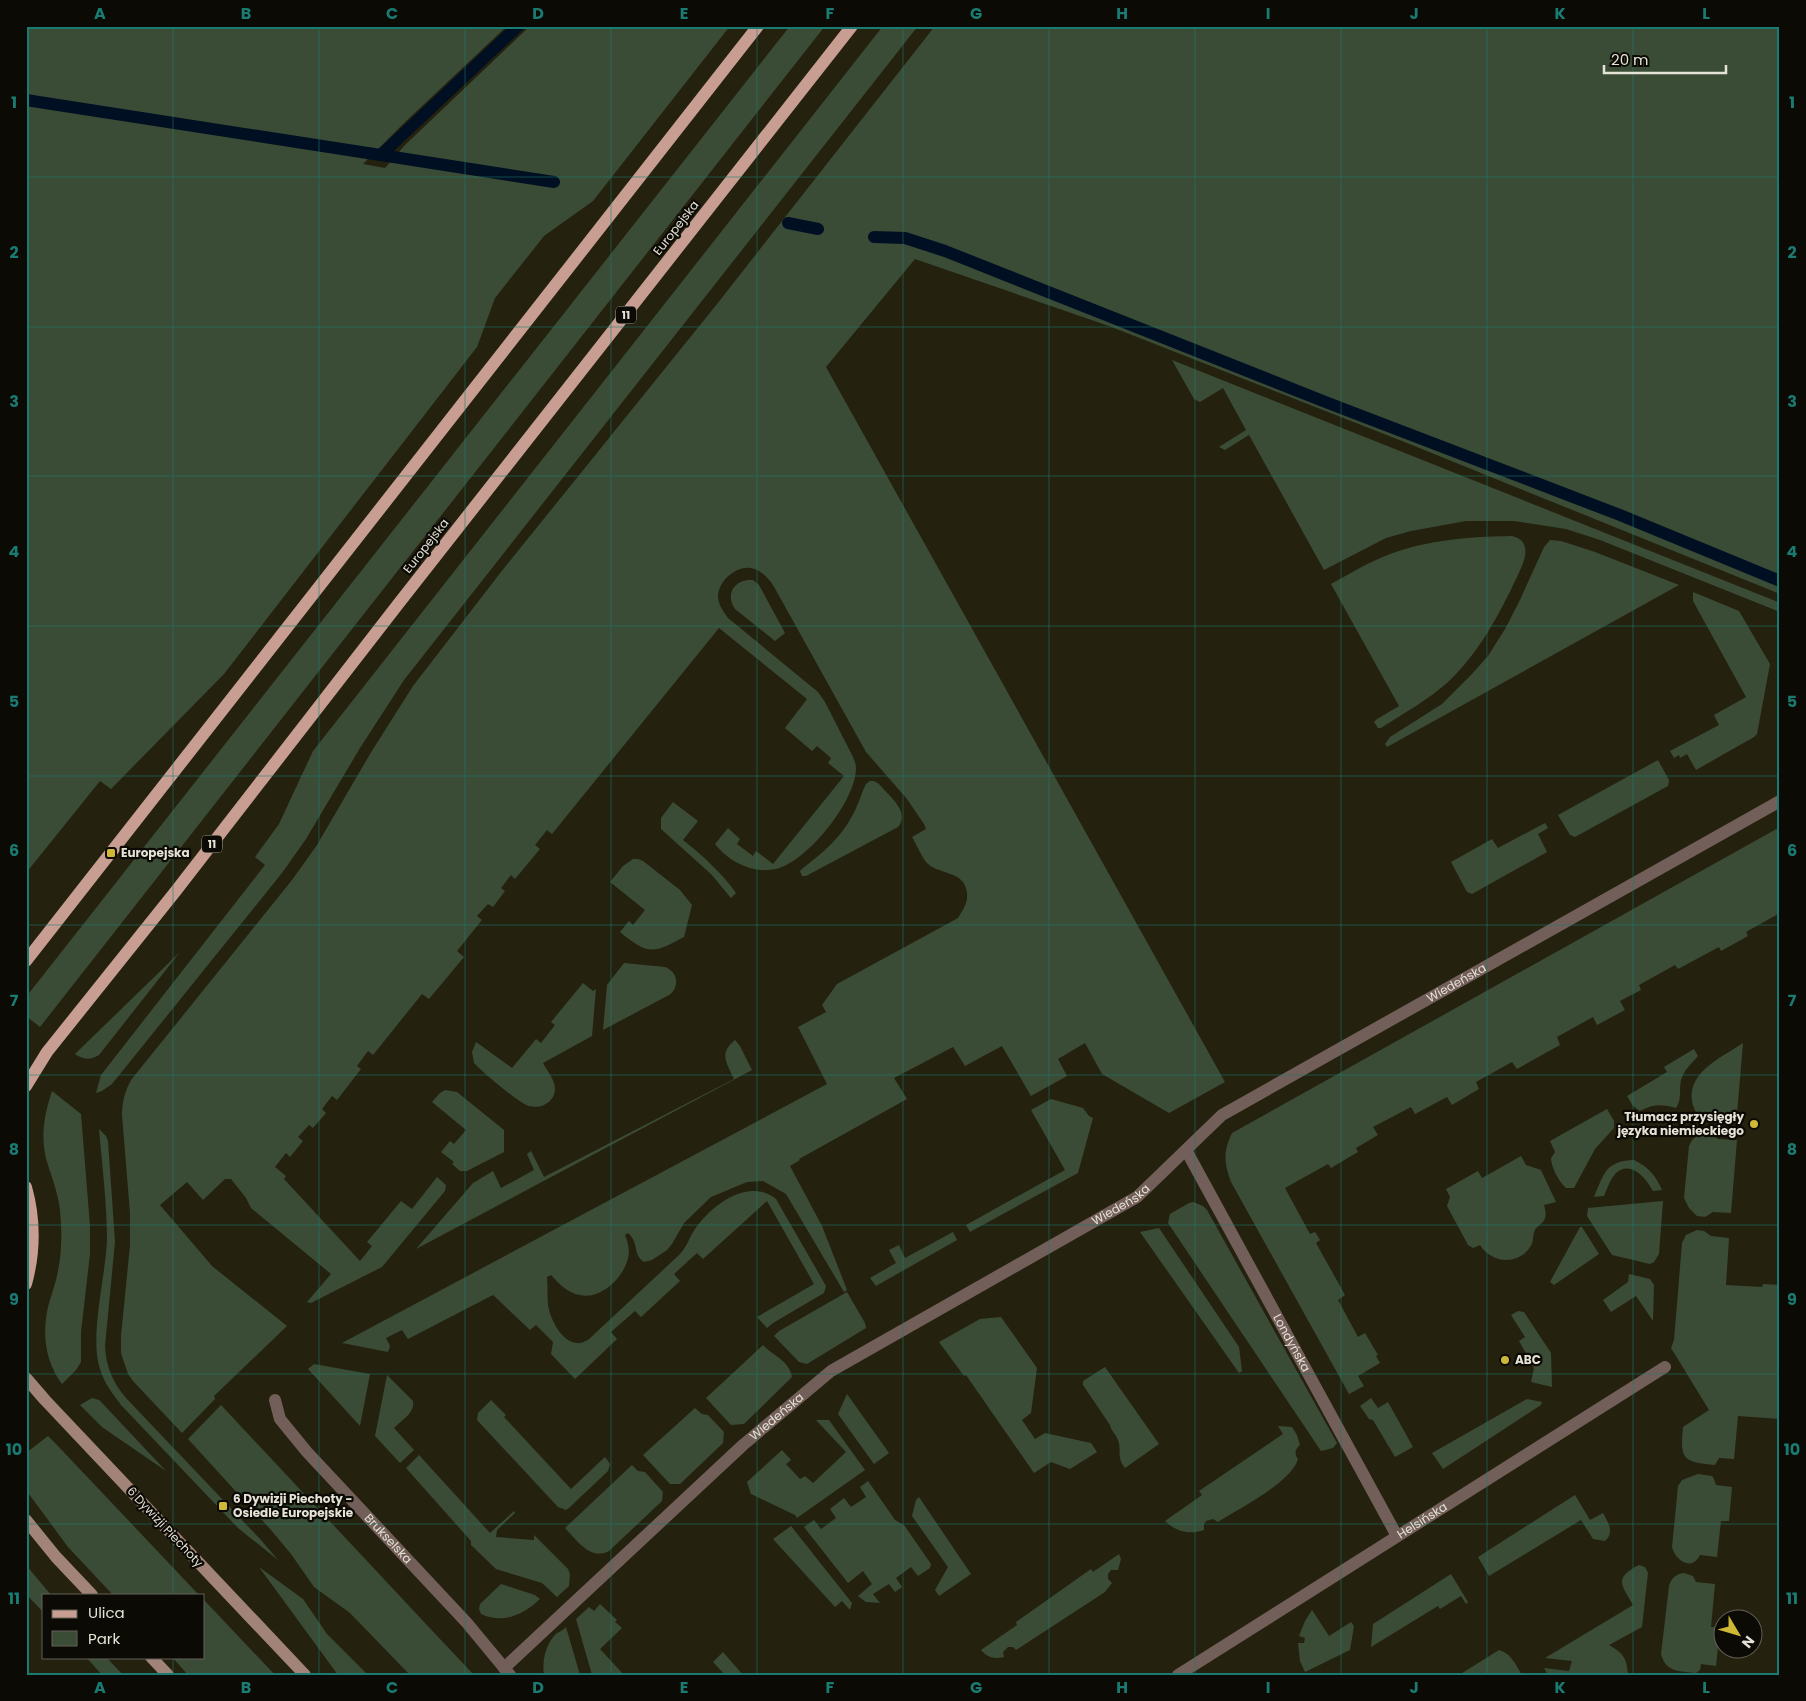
<svg xmlns="http://www.w3.org/2000/svg" width="1806" height="1701" viewBox="0 0 1806 1701" font-family="Poppins,sans-serif">
<style>
.green{fill:#3a4c36}
.lines{fill:none;stroke-linecap:round;stroke-linejoin:round}
.stream{stroke:#000f22;stroke-width:12}
.street{stroke:#735f59;stroke-width:12}
.secondary{stroke:#a28378;stroke-width:12}
.primary{stroke:#c79e91;stroke-width:12}
.grid{fill:none;stroke:#1a7b73;stroke-width:1;stroke-opacity:0.55}
.poi-dot{fill:#d0b837;stroke:#0c0a04;stroke-width:2}
.labels{text-anchor:middle;stroke-width:4.5;stroke-linejoin:round;paint-order:stroke}
.shield{fill:#0c0a04;stroke:#a4a198;stroke-width:1}
.shield-label{font-size:11px;font-weight:bold;fill:#e5e2d7}
.street-label{font-size:12px;fill:#e5e2d7;stroke:#0c0a04}
.poi-label{font-size:12px;font-weight:bold;fill:#e5e2d7;stroke:#0c0a04;text-anchor:start}
.neatline{fill:none;stroke:#1a7b73;stroke-width:2}
.grid-label{font-size:16px;text-anchor:middle;font-weight:bold;fill:#1a7b73}
</style>
<rect width="100%" height="100%" fill="#25210f"/>
<g class="green">
<path d="M26,26h481l-104,98 -40,40 22,4 20,-23 125,-119h200l-137,175 -49,35 -49,62 -18,49 -253,327 -113,115 -11,-8 -74,92z"/>
<path d="M790,26h35l-785,1001 -14,-11v-19z"/>
<path d="M883,26h35l-514,654 -44,68 -54,91 -24,34 -170,211 -10,7 -6,2 5,-18 164,-210 -10,-8 24,-33 34,-73z"/>
<path d="M935,26h845v568l-378,-153 -293,-115 -194,-67 -89,108 399,715 -56,31 -67,-39 -17,-31 -27,16 9,17 -36,20 -29,-50 -37,20 -12,-19 -59,31 13,21 -108,60 1,1 -10,6 32,60 25,64 -3,2 -58,-98 -23,-13 -16,1 -36,15 -27,26 -12,21 -5,6 -15,10 -8,2c-12,-8 -4,-18 -16,-29l-3,2c3,7 5,15 3,23 -4,19 -27,42 -48,37 -12,-2 -21,-11 -29,-20l-4,2c1,9 0,19 1,28 2,13 13,37 29,38 4,1 8,-2 11,-3l91,-85c8,-8 10,-17 16,-26 17,-24 53,-52 81,-30l50,87 -2,7 -51,30 -6,5 -10,-11 57,-33 -47,-83 -64,58 -6,-6 -23,21 6,7 -39,36 -6,-6 -24,21 6,7 -42,40 -24,-25 2,-12 -17,-17 -6,5 -37,-35 -85,44 -6,-9 -16,8 4,8 -2,6 -46,-9 485,-259 -29,-57 28,-15 -4,-7 15,-21 121,-66c5,-8 10,-15 9,-25 -2,-22 -26,-18 -39,-29 -5,-4 -12,-21 -16,-27l14,-8 -2,-5 -17,-25 -41,-47 -93,-167c-5,-7 -12,-15 -22,-17 -15,-2 -32,12 -33,28 0,8 5,15 10,22l90,74 7,10 28,55c1,3 3,7 3,11 0,33 -49,94 -80,101 -23,5 -47,-7 -61,-25l13,-16 12,11 -3,5 16,12 3,-5 17,13 71,-88 -16,-13 3,-5 -14,-12 -5,5 -27,-23 22,-29 -88,-71 -167,206 -5,-4 -12,15 5,4 -25,30 -4,-4 -10,13 4,3 -12,16 -5,-3 -11,12 5,4 -25,31 7,6 -35,42 -7,-5 -49,61 -5,-4 -11,15 4,3 -24,31 -5,-4 -10,13 4,4 -13,15 -4,-3 -11,12 5,4 -13,16 -4,-4 -11,14 11,9 -2,3 76,82 12,-15 -5,-4 34,-41 11,8 25,-32 9,8 -1,6 -63,76 -71,36 -4,-1 24,-28 -80,-66 -5,-10 -15,-19h-6l-22,21 -16,-18 -27,23 52,61 75,60 -73,70 1,3 -33,34 -49,-52 -5,-7 -7,-21v-17l9,-91v-32l-8,-98c0,-13 3,-24 9,-35l161,-200 25,-35 53,-91 43,-68 88,-114 216,-268z"/>
<path d="M1172,360l606,242 2,1v9l-180,-72 -34,-11 -52,-8h-48l-55,10 -25,7 -62,32 -75,-135 -24,15 -6,-3 27,-17 -23,-42 -23,14 -6,-3z"/>
<path d="M1512,536c6,2 12,4 13,12 2,9 -4,20 -8,29 -18,38 -38,76 -69,105 -20,18 -44,31 -67,46h-3l-4,-6 3,-3 22,-13 -68,-122c15,-8 29,-17 45,-24 43,-20 89,-23 136,-24z"/>
<path d="M1550,540l11,1 34,11 84,33 -292,162 -2,-3 5,-7 52,-33 29,-29 17,-19 17,-27 14,-27 25,-55z"/>
<path d="M748,580h5l6,5 26,48 -10,8 -40,-32c-9,-13 -3,-27 13,-29z"/>
<path d="M1693,592l46,19 31,53 -13,70 -3,3 -58,33 -9,-16 -7,4 -1,-3 -5,3 -4,-7 49,-26 -5,-10 32,-18 -53,-96z"/>
<path d="M1658,760l11,20 -1,6 -93,51 -5,-2 -12,-20z"/>
<path d="M870,781h4l5,3c10,12 32,28 19,43l-92,49h-4l-2,-5 2,-2c19,-15 39,-31 50,-53 6,-10 9,-22 14,-32z"/>
<path d="M673,802l25,19 -15,19c20,16 38,32 53,53l-5,5 -20,-24 -50,-45v-11z"/>
<path d="M1545,823l3,5 -10,6 9,18 -75,42 -5,-2 -16,-30 41,-23 6,9z"/>
<path d="M1780,827v86l-34,19 2,4 -27,15 -2,-4 -41,22 -3,-4 -36,20 2,5 -21,11 5,9 -28,15 -4,-8 -36,20 3,8 -43,24 -5,-7 -36,20 3,7 -27,16 -5,-8 -32,17 -4,-7 -38,20 5,8 -22,13 2,4 -27,16 -3,-4 -43,24 25,46 5,-2 5,8 -4,3 29,52 -7,5 20,37 7,-4 13,22 -2,1 4,7 -22,13 6,10 -15,8 -118,-212c-7,-20 -8,-30 1,-49z"/>
<path d="M633,859h5l5,2 37,29 12,15 -8,32c-31,17 -36,18 -64,-5l9,-11 4,4 12,-15 -35,-28 13,-16z"/>
<path d="M180,952l-81,103c-8,5 -16,5 -24,-1z"/>
<path d="M624,963l41,4c13,5 15,20 4,28l-66,35 4,-45z"/>
<path d="M583,983l10,8 3,-2 -4,47 -49,27c3,6 9,13 11,20 5,16 -11,27 -25,23 -9,-2 -48,-35 -55,-43l-2,-11 4,-10 36,26 24,-29 5,4 14,-18 -4,-3z"/>
<path d="M735,1040l5,6 12,24 -336,179 57,-66 20,-12 8,17 33,-18 -7,-16 4,-3 13,26 190,-98c-7,-16 -16,-25 1,-39z"/>
<path d="M1743,1043l-6,71c-5,0 -12,-2 -16,-1 -5,2 -8,8 -13,7 -6,0 -12,-6 -14,-12 -12,-34 27,-50 49,-65z"/>
<path d="M1694,1049l4,7c-7,8 -14,14 -17,24 -2,9 1,20 -5,28 -14,-4 -23,-4 -36,3l-7,-5 -6,-10 40,-24 -3,-5z"/>
<path d="M445,1090l12,2 47,38v22l-37,19h-7l-8,-7 2,-2 -13,-10 9,-11 4,3 12,-14 -34,-28 8,-9z"/>
<path d="M52,1091l29,23 9,112v28l-9,78v30l-5,8 -14,14c-17,-23 -20,-50 -14,-77 3,-12 8,-24 10,-36 4,-20 4,-41 2,-61 -2,-17 -8,-32 -13,-48 -7,-24 -3,-47 5,-71z"/>
<path d="M1051,1099l32,9 6,8 4,2 -15,55 -108,59 -4,-7 99,-55 -34,-60z"/>
<path d="M1607,1109l7,12v7l-19,21 -21,39h-8c-7,-6 -15,-21 -15,-30l4,-6 -5,-11z"/>
<path d="M99,1129l7,7 2,5 7,101 -10,104c1,21 8,37 21,52l135,142 17,20 -40,-32 -117,-123c-8,-11 -17,-22 -21,-36 -11,-32 6,-94 7,-130 0,-36 -5,-74 -8,-110z"/>
<path d="M1702,1131h7l9,8 19,1 -6,73 -18,-1 -8,5 -8,-1 -8,-8 -5,-10 5,-52 3,-6z"/>
<path d="M1521,1156l5,9 15,5 15,32 -12,3c6,20 -6,17 -10,27 -1,4 -1,8 -2,12 -12,22 -40,20 -52,1l-7,3 -5,-3 -21,-39 3,-9 -4,-8 32,-18 4,7z"/>
<path d="M1634,1160c15,7 22,16 28,30l-9,1c-7,-13 -23,-32 -38,-17 -5,6 -8,15 -11,22l-10,1c10,-23 11,-36 40,-37z"/>
<path d="M1663,1201l-4,53 -5,8 -4,2 -38,-9 -25,-39 1,-8z"/>
<path d="M1193,1202l10,4 4,4 130,233 -4,5 -12,3 -153,-228 2,-9 19,-11z"/>
<path d="M1580,1227h2l17,27 -45,31 -4,-3z"/>
<path d="M1159,1228l80,119 3,24 -3,2 -99,-141z"/>
<path d="M1697,1230l7,1 7,5 18,2 -3,47 36,2 1,-3 17,1v134l-42,-3 -4,43 -15,-1 -4,7c-33,-3 -35,-6 -32,-38l26,-17 -38,-62 3,-8 8,-97 4,-8z"/>
<path d="M953,1232l4,8 -81,46 -6,-8 26,-15 -7,-13 10,-5 6,13z"/>
<path d="M1629,1274l21,5 4,6 -1,36 -17,-25 -25,16 -8,-12 25,-18z"/>
<path d="M847,1292l18,31 1,5 -59,36 -8,-2 -25,-26 5,-5z"/>
<path d="M1518,1311l6,1 27,41 1,34 -21,-5 3,-14 -15,-27 6,-4 -14,-22z"/>
<path d="M1001,1317l36,51 -6,45 -9,7 13,19 10,-6 46,10 6,9 -27,17 -19,-7 -17,11 -68,-98 -2,1 -25,-34 41,-23z"/>
<path d="M763,1345c10,11 26,15 29,32l-48,47 -13,1 -25,-27z"/>
<path d="M314,1364l56,10 -10,52 -52,-57z"/>
<path d="M1105,1367l54,77 -34,24c-9,-12 -3,-17 -7,-28 -2,-6 -7,-9 -8,-15l-27,-40v-4z"/>
<path d="M387,1375l26,26c2,12 -11,19 -19,27l20,22 -14,13 -25,-27z"/>
<path d="M847,1394l42,59 -15,11 -36,-50z"/>
<path d="M92,1398l7,2 4,4 63,67 -64,-44 -22,-22z"/>
<path d="M1371,1398l7,10 10,-6 25,45 -18,10 -22,-37 -4,-1 -9,-13z"/>
<path d="M1527,1399l15,3 -1,3 -98,64 -11,-16z"/>
<path d="M491,1400l15,15 -2,2 67,72 34,-32 5,7 -2,7 -39,37 -3,2 -8,-3 -81,-87 1,-7z"/>
<path d="M221,1405l219,234 34,36h-64l-60,-62 -36,-26 -23,-33 -20,-24 -83,-91z"/>
<path d="M695,1408l7,6 6,1 16,17 -1,11 -43,41h-10l-27,-29z"/>
<path d="M816,1420h13l36,50 -68,48 -2,-3 -44,-21 -4,-12 35,-32 9,10 -5,4 14,15 5,-3 8,7 33,-31z"/>
<path d="M1278,1426l14,1 5,8 3,10c-5,4 -6,9 -2,14 -7,24 -59,49 -80,63l-5,-3 -7,2 -2,3v6c-15,5 -27,2 -39,-9l37,-26 -3,-4 84,-57z"/>
<path d="M48,1436l9,9 142,150h-86l-45,-48 -42,-57v-37z"/>
<path d="M419,1455l71,78 24,-22 1,2 -18,17 -1,7 38,3v-5l34,34 2,5 -1,12 -12,11 -15,-14 -46,-14 -25,-24v-4l-65,-73z"/>
<path d="M632,1465l6,6 7,1 18,20 -1,9 -53,50c-19,10 -32,-11 -44,-23z"/>
<path d="M1698,1474l14,2 2,3 2,6 16,2 -3,34h-8l-4,36 -17,-2c-8,17 -25,5 -28,-8l6,-61 4,-6z"/>
<path d="M868,1481l27,39 9,5 27,39 -1,4 -12,8 -7,-9 -15,11 6,9 -7,5 -6,-8 -16,10 7,9 -14,-1 -8,-6 14,-12 -9,-13 -15,12 -44,-56 10,-7 7,9 15,-11 -6,-9 14,-11 7,9 15,-10 -6,-10z"/>
<path d="M1575,1495l15,25 13,-7c5,10 12,19 2,28l-12,-2 -12,-19 -92,56 -11,-19z"/>
<path d="M919,1497l52,77 -32,22 -4,-6 13,-23 -36,-51 4,-16z"/>
<path d="M791,1526l61,77 -2,7 -8,-9 -7,6 -62,-68z"/>
<path d="M1119,1554l2,5 -3,11h-7l-3,4v5l4,4 -7,9 -89,58 -3,-3h-5l-5,5 1,5c-10,2 -16,1 -23,-7l36,-25 -1,-3 75,-53 2,3z"/>
<path d="M26,1565l25,30h-7v18l-18,-19z"/>
<path d="M1639,1565l6,2 3,6 -6,54 -33,18c14,8 18,13 19,30h-80l-4,-7 25,3 3,-10 -27,-3 88,-53c-11,-20 -20,-27 6,-40z"/>
<path d="M259,1567l44,32 24,35 41,41h-30z"/>
<path d="M1684,1573l9,3 3,6 19,2 -4,43h9l-4,39 -15,-2 -1,6 -4,3c-16,-2 -30,0 -35,-19l8,-68c2,-8 7,-12 15,-13z"/>
<path d="M1451,1574l17,28 -2,2 -5,-8 -21,13 -2,-3 -67,41 2,-23z"/>
<path d="M501,1584l34,11 5,4c-17,16 -37,25 -59,15l-2,-5 1,-5z"/>
<path d="M204,1600l71,75h-87l-16,-18h32z"/>
<path d="M600,1604l17,16 -2,2 7,6 -22,21 24,26h-32l-16,-56 13,-12 5,4z"/>
<path d="M1312,1610l17,26 22,-14 3,4 -4,24 -45,22 -5,-11 -2,-18h6l1,-5 -6,-2 6,-15z"/>
<path d="M566,1627l14,48h-36c-2,-13 1,-28 10,-39 3,-4 7,-4 12,-9z"/>
<path d="M1499,1650c13,4 16,14 23,25h-63z"/>
<path d="M723,1652l20,23h-18l-12,-13z"/>
<path d="M86,1657h20l17,18h-21z"/>
</g>
<g class="lines">
<g class="stream">
<path d="M26,100l528,82"/>
<path d="M382,154l136,-128"/>
<path d="M788,223l30,6"/>
<path d="M874,237l31,1 40,13 383,152 292,112 160,66"/>
</g>
<g class="street">
<path id="s1" d="M1186,1150l211,386"/>
<path id="s2" d="M275,1400l5,19 27,33 160,171 43,52"/>
<path id="s3" d="M504,1668l239,-223 88,-74 306,-174 85,-82 558,-314"/>
<path id="s4" d="M1178,1675l487,-308"/>
</g>
<g class="secondary">
<path d="M26,1378l19,22 260,275"/>
<path d="M26,1520l30,37 36,38"/>
<path d="M151,1657l17,18"/>
</g>
<g class="primary">
<path d="M26,961l732,-935"/>
<path d="M26,1086l21,-34 128,-160 224,-289 453,-577"/>
<path d="M26,1187c9,32 9,64 0,97"/>
</g>
</g>
<path class="grid" d="M173,26v1569M319,26v1649M465,26v1649M611,26v1649M757,26v1649M903,26v1649M1049,26v1649M1195,26v1649M1341,26v1649M1487,26v1649M1633,26v1649M26,177h1754M26,327h1754M26,476h1754M26,626h1754M26,776h1754M26,925h1754M26,1075h1754M26,1225h1754M26,1374h1754M26,1524h1754M173,1657v18"/>
<g class="poi-dot">
<rect x="106" y="848" width="10" height="10" rx="2.5"/>
<circle cx="1754" cy="1124" r="5"/>
<circle cx="1505" cy="1360" r="5"/>
<rect x="218" y="1501" width="10" height="10" rx="2.5"/>
</g>
<g class="labels">
<g class="shield">
<rect x="616" y="306.5" width="20" height="17" rx="4"/>
<rect x="202" y="835.5" width="20" height="17" rx="4"/>
</g>
<g class="shield-label">
<text x="626" y="319">11</text>
<text x="212" y="848">11</text>
</g>
<g class="street-label">
<text transform="translate(676 228) rotate(-52)" y="4">Europejska</text>
<text transform="translate(426 546) rotate(-52)" y="4">Europejska</text>
<text dy="4" stroke="none"><textPath href="#s3" startOffset="1181">Wiedeńska</textPath></text>
<text dy="4" stroke="none"><textPath href="#s3" startOffset="776">Wiedeńska</textPath></text>
<text dy="4" stroke="none"><textPath href="#s1" startOffset="220">Londyńska</textPath></text>
<text dy="4" stroke="none"><textPath href="#s3" startOffset="371">Wiedeńska</textPath></text>
<text dy="4" stroke="none"><textPath href="#s4" startOffset="289">Helsińska</textPath></text>
<text transform="translate(165 1527) rotate(47)" y="4">6 Dywizji Piechoty</text>
<text dy="4" stroke="none"><textPath href="#s2" startOffset="181">Brukselska</textPath></text>
</g>
<g class="poi-label">
<text x="121" y="857">Europejska</text>
<text x="1744" y="1121" text-anchor="end">Tłumacz przysięgły<tspan x="1744" dy="14">języka niemieckiego</tspan></text>
<text x="1515" y="1364">ABC</text>
<text x="233" y="1503">6 Dywizji Piechoty -<tspan x="233" dy="14">Osiedle Europejskie</tspan></text>
</g>
</g>
<rect width="1806" height="1701" fill="none" stroke="#0c0a04" stroke-width="55"/>
<rect x="42" y="1594" width="162" height="65" fill="#0c0a04" stroke="#636058"/>
<rect x="52" y="1610" width="25" height="8" fill="#c79e91" stroke="#636058"/>
<text x="88" y="1618" font-size="15" fill="#e5e2d7">Ulica</text>
<rect x="52" y="1631" width="25" height="15" fill="#3a4c36" stroke="#636058"/>
<text x="88" y="1644" font-size="15" fill="#e5e2d7">Park</text>
<g transform="translate(1738 1634) rotate(128)"><circle r="24" fill="#0c0a04" stroke="#636058"/>
<path d="M0-4L9 19L0 12L-9 19Z" fill="#d0b837"/>
<text y="-8" font-size="14" font-weight="bold" text-anchor="middle" fill="#e5e2d7">N</text>
</g>
<path d="M1604 65v8h122v-8" fill="none" stroke="#e5e2d7" stroke-width="2.5"/>
<text x="1611" y="65" font-size="15" fill="#e5e2d7" stroke="#0c0a04" stroke-width="4" paint-order="stroke">20 m</text>
<rect x="28" y="28" width="1750" height="1646" class="neatline"/>
<g class="grid-label">
<text x="100" y="19">A</text>
<text x="246" y="19">B</text>
<text x="392" y="19">C</text>
<text x="538" y="19">D</text>
<text x="684" y="19">E</text>
<text x="830" y="19">F</text>
<text x="976" y="19">G</text>
<text x="1122" y="19">H</text>
<text x="1268" y="19">I</text>
<text x="1414" y="19">J</text>
<text x="1560" y="19">K</text>
<text x="1706" y="19">L</text>
<text x="14" y="108">1</text>
<text x="1792" y="108">1</text>
<text x="14" y="258">2</text>
<text x="1792" y="258">2</text>
<text x="14" y="407">3</text>
<text x="1792" y="407">3</text>
<text x="14" y="557">4</text>
<text x="1792" y="557">4</text>
<text x="14" y="707">5</text>
<text x="1792" y="707">5</text>
<text x="14" y="856">6</text>
<text x="1792" y="856">6</text>
<text x="14" y="1006">7</text>
<text x="1792" y="1006">7</text>
<text x="14" y="1155">8</text>
<text x="1792" y="1155">8</text>
<text x="14" y="1305">9</text>
<text x="1792" y="1305">9</text>
<text x="14" y="1455">10</text>
<text x="1792" y="1455">10</text>
<text x="14" y="1604">11</text>
<text x="1792" y="1604">11</text>
<text x="100" y="1693">A</text>
<text x="246" y="1693">B</text>
<text x="392" y="1693">C</text>
<text x="538" y="1693">D</text>
<text x="684" y="1693">E</text>
<text x="830" y="1693">F</text>
<text x="976" y="1693">G</text>
<text x="1122" y="1693">H</text>
<text x="1268" y="1693">I</text>
<text x="1414" y="1693">J</text>
<text x="1560" y="1693">K</text>
<text x="1706" y="1693">L</text>
</g>
</svg>
